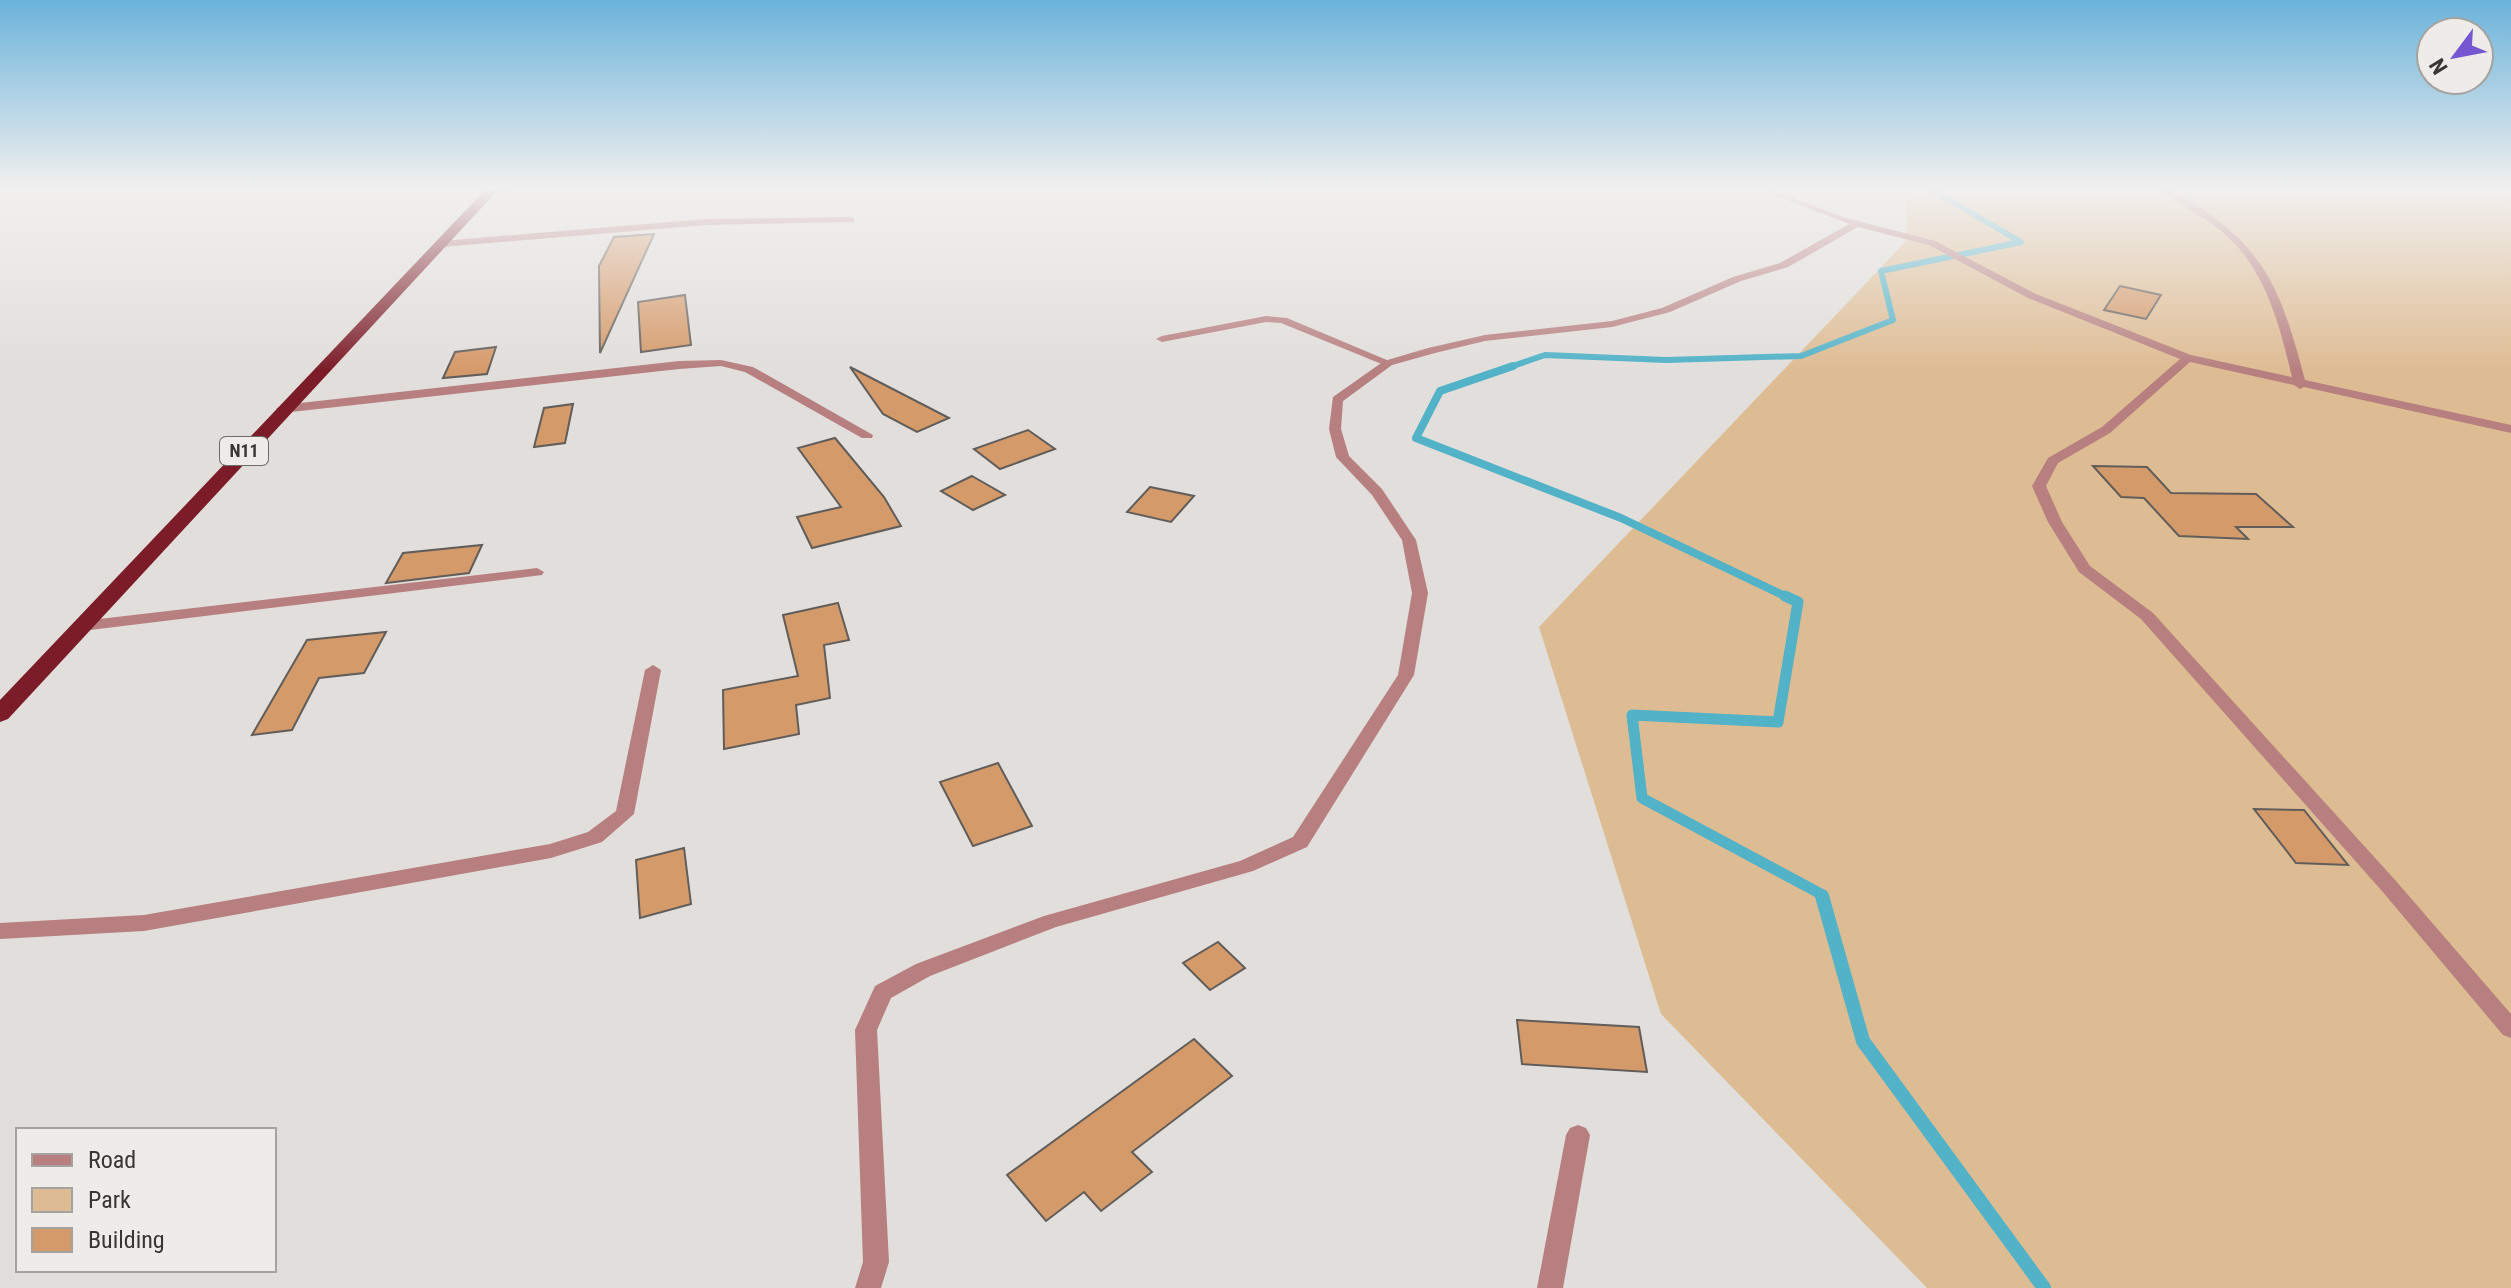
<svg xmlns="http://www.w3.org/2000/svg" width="2511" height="1288" viewBox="0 0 2511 1288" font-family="'Roboto Condensed',sans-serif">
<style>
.green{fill:#debc93}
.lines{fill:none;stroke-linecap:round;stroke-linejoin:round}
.stream-far3{stroke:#51b2c8;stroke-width:6}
.stream-far2{stroke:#51b2c8;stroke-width:8}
.stream-far1{stroke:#51b2c8;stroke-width:11}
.stream{stroke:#51b2c8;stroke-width:14}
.building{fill:#d59a69;stroke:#615d5b;stroke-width:2}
.service{fill:#b77f7f;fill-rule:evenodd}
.minor{fill:#b77f7f;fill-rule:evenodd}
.trunk{fill:#7b1c28;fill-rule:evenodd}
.labels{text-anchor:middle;stroke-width:7;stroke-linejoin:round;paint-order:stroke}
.shield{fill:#eeebe8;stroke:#6e6c6b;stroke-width:2}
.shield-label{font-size:18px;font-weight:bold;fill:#373635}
</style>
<rect width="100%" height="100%" fill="#e1dedb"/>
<path class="green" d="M1905,191h606v1097h-584l-266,-274 -122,-387 368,-387z"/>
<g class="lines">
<path class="stream-far3" d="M1507,368l38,-13 121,5 135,-4 92,-36 -12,-49 140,-29 -87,-51"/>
<path class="stream-far2" d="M1513,366l-73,25 -24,47 205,80 168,80"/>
<path class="stream-far1" d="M1785,596l13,6 -20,120 -146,-7 10,83 179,96 1,4"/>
<path class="stream" d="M1822,896l41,145 181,247"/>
</g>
<g class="building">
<path d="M654,234l-54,119 -1,-87 15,-29z"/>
<path d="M2120,286l41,9 -15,24 -42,-9z"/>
<path d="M685,295l6,50 -50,7 -3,-50z"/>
<path d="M496,347l-9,27 -44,4 12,-26z"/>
<path d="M850,367l99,51 -32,14 -34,-18z"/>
<path d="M573,404l-8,39 -31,4 10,-39z"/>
<path d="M1028,430l27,19 -55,20 -26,-20z"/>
<path d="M835,438l49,59 17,29 -89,22 -15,-31 44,-10 -43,-59z"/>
<path d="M2093,466l54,1 24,26 85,1 37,33h-57l12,12 -69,-3 -35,-38 -23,-1z"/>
<path d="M972,476l33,19 -32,15 -32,-19z"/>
<path d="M1150,487l44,9 -23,26 -44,-10z"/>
<path d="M482,545l-13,28 -83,10 17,-30z"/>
<path d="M838,603l11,37 -25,5 6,53 -34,7 3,29 -75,15 -1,-59 75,-14 -15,-61z"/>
<path d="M386,632l-22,41 -45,5 -27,52 -40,5 55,-95z"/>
<path d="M998,763l34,63 -59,20 -33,-64z"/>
<path d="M2254,809l50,1 44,55 -52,-2z"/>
<path d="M684,848l7,56 -51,14 -4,-58z"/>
<path d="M1218,942l27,26 -35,22 -27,-27z"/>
<path d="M1517,1020l122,7 8,45 -125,-8z"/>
<path d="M1194,1039l38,37 -100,76 20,20 -51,39 -17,-19 -38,29 -39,-46z"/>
</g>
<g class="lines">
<path class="service" d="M1266,316l21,2 107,45 -10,2 -103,-42 -15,-1 -104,20 -6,-3 6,-3z"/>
<g class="minor">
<path d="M485,191h25l-21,4z"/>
<path d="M1764,191h11l68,26 92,24 101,53 155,61 101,22c-13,-54 -27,-111 -73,-148 -18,-14 -39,-24 -56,-38h10c90,52 106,91 132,189l206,45v8l-207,-46 -4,2 -6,-4 -104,-23 -80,71 -52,30 -12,23 16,36 28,44 63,47 243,268 115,133v24l-8,-3 -121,-144 -241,-272 -62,-47 -31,-50 -16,-36 16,-28 54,-31 78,-68 -152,-61 -99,-53 -71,-18 -70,40 -47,14 -71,31 -58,15 -127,14 -50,12 -43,12 -49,36 -2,28 8,27 33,33 34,51 12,53 -14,82 -107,172 -54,24 -197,56 -126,49 -39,22 -14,32 12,232 -8,26h-26l8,-26 -8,-232 20,-44 41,-22 128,-48 196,-55 53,-24 105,-162 14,-82 -10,-53 -30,-45 -36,-38 -7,-28 4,-32 51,-36 44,-13 57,-13 127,-14 50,-13 71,-31 47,-14 69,-39z"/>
<path d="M851,217l3,1v4l-148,3 -264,22 -5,-3 5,-3 264,-22z"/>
<path d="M721,360l32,7 120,68 -1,3h-10l-117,-66 -24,-6 -42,3 -397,44 -6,-4 6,-4 397,-44z"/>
<path d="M537,568l7,4 -2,3 -460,56 -8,-5 8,-5z"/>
<path d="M653,665l8,5 -27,144 -32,28 -51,16 -407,73 -144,8v-16l144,-8 406,-71 38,-12 28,-21 29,-141z"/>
<path d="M1578,1125l8,3 4,7 -27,153h-26l29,-153 4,-7z"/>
</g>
<path class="trunk" d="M484,191h13l-489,528 -8,3v-22z"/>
</g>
<linearGradient id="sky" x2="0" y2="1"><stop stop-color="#6bb3db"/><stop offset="0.51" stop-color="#f2f0ef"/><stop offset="1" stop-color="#f2f0ef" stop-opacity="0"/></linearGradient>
<rect width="2511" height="371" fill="url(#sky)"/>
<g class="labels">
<rect class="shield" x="220" y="437" width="48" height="28" rx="6"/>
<g class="shield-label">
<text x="244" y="457">N11</text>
</g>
</g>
<rect x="16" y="1128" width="260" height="144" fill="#eeebe8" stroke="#a5a3a0" stroke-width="2"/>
<rect x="32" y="1154" width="40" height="12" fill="#b77f7f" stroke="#a5a3a0" stroke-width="2"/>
<text x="88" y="1168" font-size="24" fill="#373635">Road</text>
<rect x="32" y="1188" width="40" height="24" fill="#debc93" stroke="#a5a3a0" stroke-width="2"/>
<text x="88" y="1208" font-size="24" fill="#373635">Park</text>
<rect x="32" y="1228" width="40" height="24" fill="#d59a69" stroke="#a5a3a0" stroke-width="2"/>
<text x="88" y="1248" font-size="24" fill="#373635">Building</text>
<g transform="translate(2455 56) rotate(238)"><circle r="38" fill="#eeebe8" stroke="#a5a3a0" stroke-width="2"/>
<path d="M0-6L14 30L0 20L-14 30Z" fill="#7657d1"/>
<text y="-12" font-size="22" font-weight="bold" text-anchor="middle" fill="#373635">N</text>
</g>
</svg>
